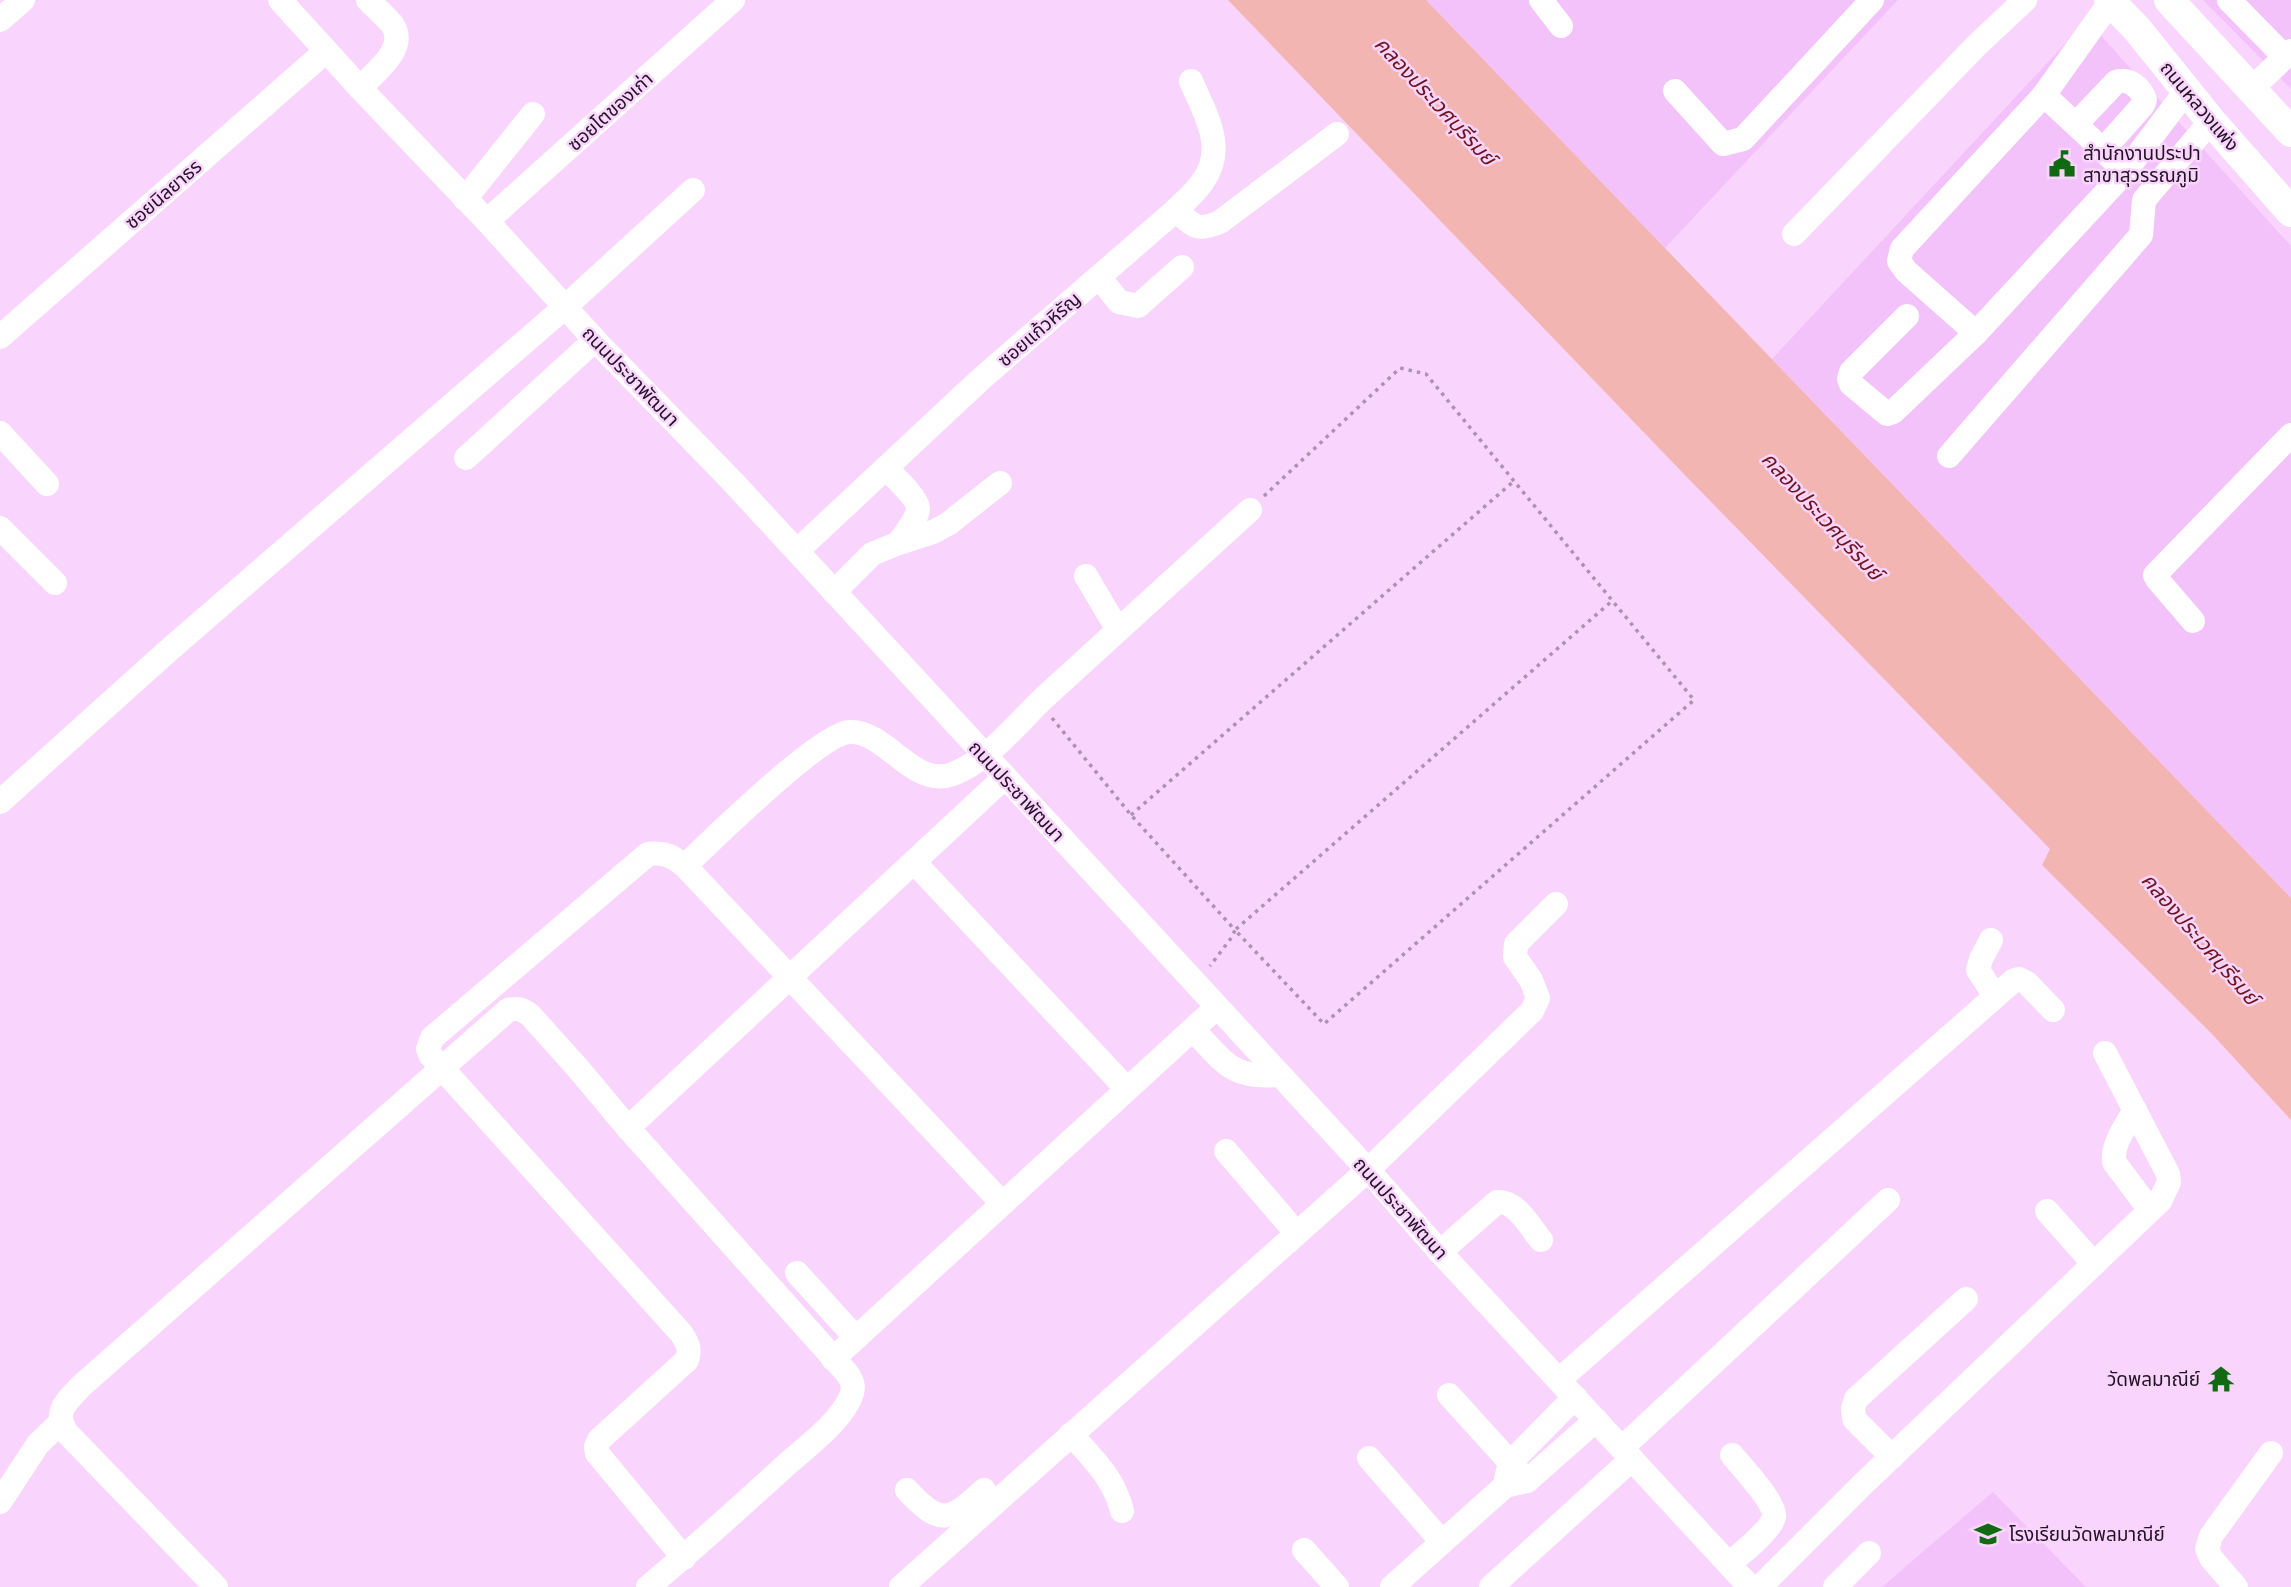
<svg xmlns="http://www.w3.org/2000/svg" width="2291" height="1587" viewBox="0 0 2291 1587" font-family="Merriweather,'Noto Sans Thai',serif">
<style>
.built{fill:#f4c2fa}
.water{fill:#f3b5b1}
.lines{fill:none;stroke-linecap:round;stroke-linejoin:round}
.path{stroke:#ae91b2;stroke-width:3.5;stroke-dasharray:3.5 5;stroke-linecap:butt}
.minor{stroke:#fff;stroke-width:24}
.major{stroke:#fff;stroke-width:30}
.labels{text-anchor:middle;stroke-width:5;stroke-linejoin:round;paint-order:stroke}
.street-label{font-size:19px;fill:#221224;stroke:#f9d5fd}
.poi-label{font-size:19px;fill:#221224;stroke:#f9d5fd;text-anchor:start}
.water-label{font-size:21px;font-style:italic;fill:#6d151b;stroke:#f9d5fd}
</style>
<rect width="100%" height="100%" fill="#f9d5fd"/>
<g class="built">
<path d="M1426,0h472l-233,248z"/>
<path d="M2203,0h88v89z"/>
<path d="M2087,20l204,226v652l-519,-539z"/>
<path d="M1993,1492l93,95h-204l37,-32z"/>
</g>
<path class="water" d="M1228,0h198l865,898v222l-79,-86 -170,-169 8,-16 -370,-379z"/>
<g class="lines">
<g class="path">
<path d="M1264,496l136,-128 26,6 268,326 -370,324 -89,-94 377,-329"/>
<path d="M1052,718l79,97 104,115 -3,7 -22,29"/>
<path d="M1131,815l383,-334"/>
</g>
<g class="minor">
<path d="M280,0l80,88 127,133 108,119 138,142 635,688 72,82 310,335"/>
<path d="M1541,0l20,26"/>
<path d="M2229,0l56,57 6,-6"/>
<path d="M0,20l23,-20"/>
<path d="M360,88c15,-16 49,-40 32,-64 -7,-8 -16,-16 -24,-24"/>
<path d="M2251,89l34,-32"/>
<path d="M1675,91l48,53 20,-5 129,-139"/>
<path d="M2044,95l59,55"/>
<path d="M2076,124l40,-42c13,-5 25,6 29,18l-2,5 -40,45 22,22"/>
<path d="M465,199l68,-85"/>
<path d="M1176,210c18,16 20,22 44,12l117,-88"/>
<path d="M487,221l246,-221"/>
<path d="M1794,234l183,-189 48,-45"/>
<path d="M1099,277l20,25 19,4 44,-39"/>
<path d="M1907,316l-56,56 -2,7 2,5 36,30 6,-2 83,-79 149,-161 61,-81"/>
<path d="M1976,333l-70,-62 -7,-10 3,-12 142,-154 67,-94"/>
<path d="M0,337l326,-286"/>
<path d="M0,433l47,51"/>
<path d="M1949,456l192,-221 3,-35 67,-79"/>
<path d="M466,458l129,-118"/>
<path d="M886,468c7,8 31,29 32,40 0,11 -14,26 -19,35"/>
<path d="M0,528l55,55"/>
<path d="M797,551l184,-172 195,-169c9,-9 20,-18 27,-29 24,-33 2,-67 -12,-100"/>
<path d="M1086,576l32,54"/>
<path d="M834,592l38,-38 27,-11 34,-11 15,-8 52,-41"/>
<path d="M2193,621l-36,-42 -2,-4 136,-140"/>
<path d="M0,802l169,-152 396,-343 128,-117"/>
<path d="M914,862l213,227"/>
<path d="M685,866c26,-25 135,-132 164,-134 38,-2 63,57 104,42 38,-15 64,-51 93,-78 68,-62 136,-124 204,-186"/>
<path d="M1991,940l-10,19 -3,11 17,26"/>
<path d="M1193,1030c32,32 37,49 86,45"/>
<path d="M2135,1110c-9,16 -23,33 -21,52l36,48"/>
<path d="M628,1128l377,-351"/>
<path d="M1226,1151l61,71"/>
<path d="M2047,1211l47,53"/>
<path d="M1440,1252l57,-50c19,-2 33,25 44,38"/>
<path d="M797,1273l59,65"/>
<path d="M833,1359l383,-351"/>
<path d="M1559,1380l454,-399 6,-2 8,4 26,27"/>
<path d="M1449,1395l78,86"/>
<path d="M1071,1434c22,25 43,44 51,77"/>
<path d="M1622,1448l266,-248"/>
<path d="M1892,1457l-38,-38 -1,-11 3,-9 110,-100"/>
<path d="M1369,1458l73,84"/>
<path d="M1506,1479l4,-16 65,-66"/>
<path d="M907,1490c34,37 43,31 77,0"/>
<path d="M0,1502l38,-58 22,-21"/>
<path d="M1304,1550l33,37"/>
<path d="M684,1558l-87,-105 -1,-6 3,-7 88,-80c4,-11 0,-18 -6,-27l-250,-277 -3,-7 4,-11 216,-184c17,-2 24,2 37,12l317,337"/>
<path d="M1729,1564c11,-10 41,-32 45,-47 3,-13 -33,-51 -42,-62"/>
<path d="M216,1587l-149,-154c-14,-22 -1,-30 13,-46l428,-377c10,-2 14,-1 22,5l46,51 52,62 218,244c6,8 9,14 5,24 -10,26 -46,52 -66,70 -45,41 -90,82 -137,121"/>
<path d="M901,1587l467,-417 164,-159 6,-13 -7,-18 -16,-23 1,-13 40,-40"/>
<path d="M1392,1587l113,-101 22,-5 69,-61"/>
<path d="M1491,1587l141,-128"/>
<path d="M1760,1587l103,-103 297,-283 9,-19 -1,-8 -63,-121"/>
<path d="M1835,1587l34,-34"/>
<path d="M2236,1587l-25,-29 -4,-9 4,-13 60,-83"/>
</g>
<g class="major">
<path d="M2109,0l28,29 74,92 80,91"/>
<path d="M2169,0l122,132"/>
</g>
</g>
<defs>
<g id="civic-bare" transform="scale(2.1)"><path d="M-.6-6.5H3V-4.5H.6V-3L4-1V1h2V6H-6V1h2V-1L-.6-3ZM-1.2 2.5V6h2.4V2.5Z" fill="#116a12" stroke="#f9d5fd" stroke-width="2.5" paint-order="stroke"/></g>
<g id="temple-bare" transform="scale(2.1)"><path d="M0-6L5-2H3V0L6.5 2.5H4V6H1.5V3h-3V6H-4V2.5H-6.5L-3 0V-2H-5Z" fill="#116a12" stroke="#f9d5fd" stroke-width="2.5" paint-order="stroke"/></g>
<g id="school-bare" transform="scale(2.1)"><path d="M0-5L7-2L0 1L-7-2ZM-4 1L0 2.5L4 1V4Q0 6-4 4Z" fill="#116a12" stroke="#f9d5fd" stroke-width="2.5" paint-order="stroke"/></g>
</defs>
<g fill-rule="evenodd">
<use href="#civic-bare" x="2062" y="164"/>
<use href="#temple-bare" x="2221" y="1379"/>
<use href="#school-bare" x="1988" y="1534"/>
</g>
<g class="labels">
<g class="street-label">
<text transform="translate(2200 106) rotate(50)" y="7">ถนนหลวงแพ่ง</text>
<text transform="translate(610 111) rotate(-42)" y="7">ซอยโตของเก่า</text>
<text transform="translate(163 194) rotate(-41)" y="7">ซอยนิลยาธร</text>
<text transform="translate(1039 329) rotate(-41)" y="7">ซอยแก้วหิรัญ</text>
<text transform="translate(631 376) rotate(46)" y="7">ถนนประชาพัฒนา</text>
<text transform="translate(1017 791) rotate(47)" y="7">ถนนประชาพัฒนา</text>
<text transform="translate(1401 1208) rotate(48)" y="7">ถนนประชาพัฒนา</text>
</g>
<g class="poi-label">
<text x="2083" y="160">สำนักงานประปา<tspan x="2083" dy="22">สาขาสุวรรณภูมิ</tspan></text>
<text x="2200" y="1386" text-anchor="end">วัดพลมาณีย์</text>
<text x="2009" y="1541">โรงเรียนวัดพลมาณีย์</text>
</g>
<g class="water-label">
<text transform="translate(1435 101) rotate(47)" y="7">คลองประเวศบุรีรมย์</text>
<text transform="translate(1822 516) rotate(47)" y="7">คลองประเวศบุรีรมย์</text>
<text transform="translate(2200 939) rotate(49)" y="7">คลองประเวศบุรีรมย์</text>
</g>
</g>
</svg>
